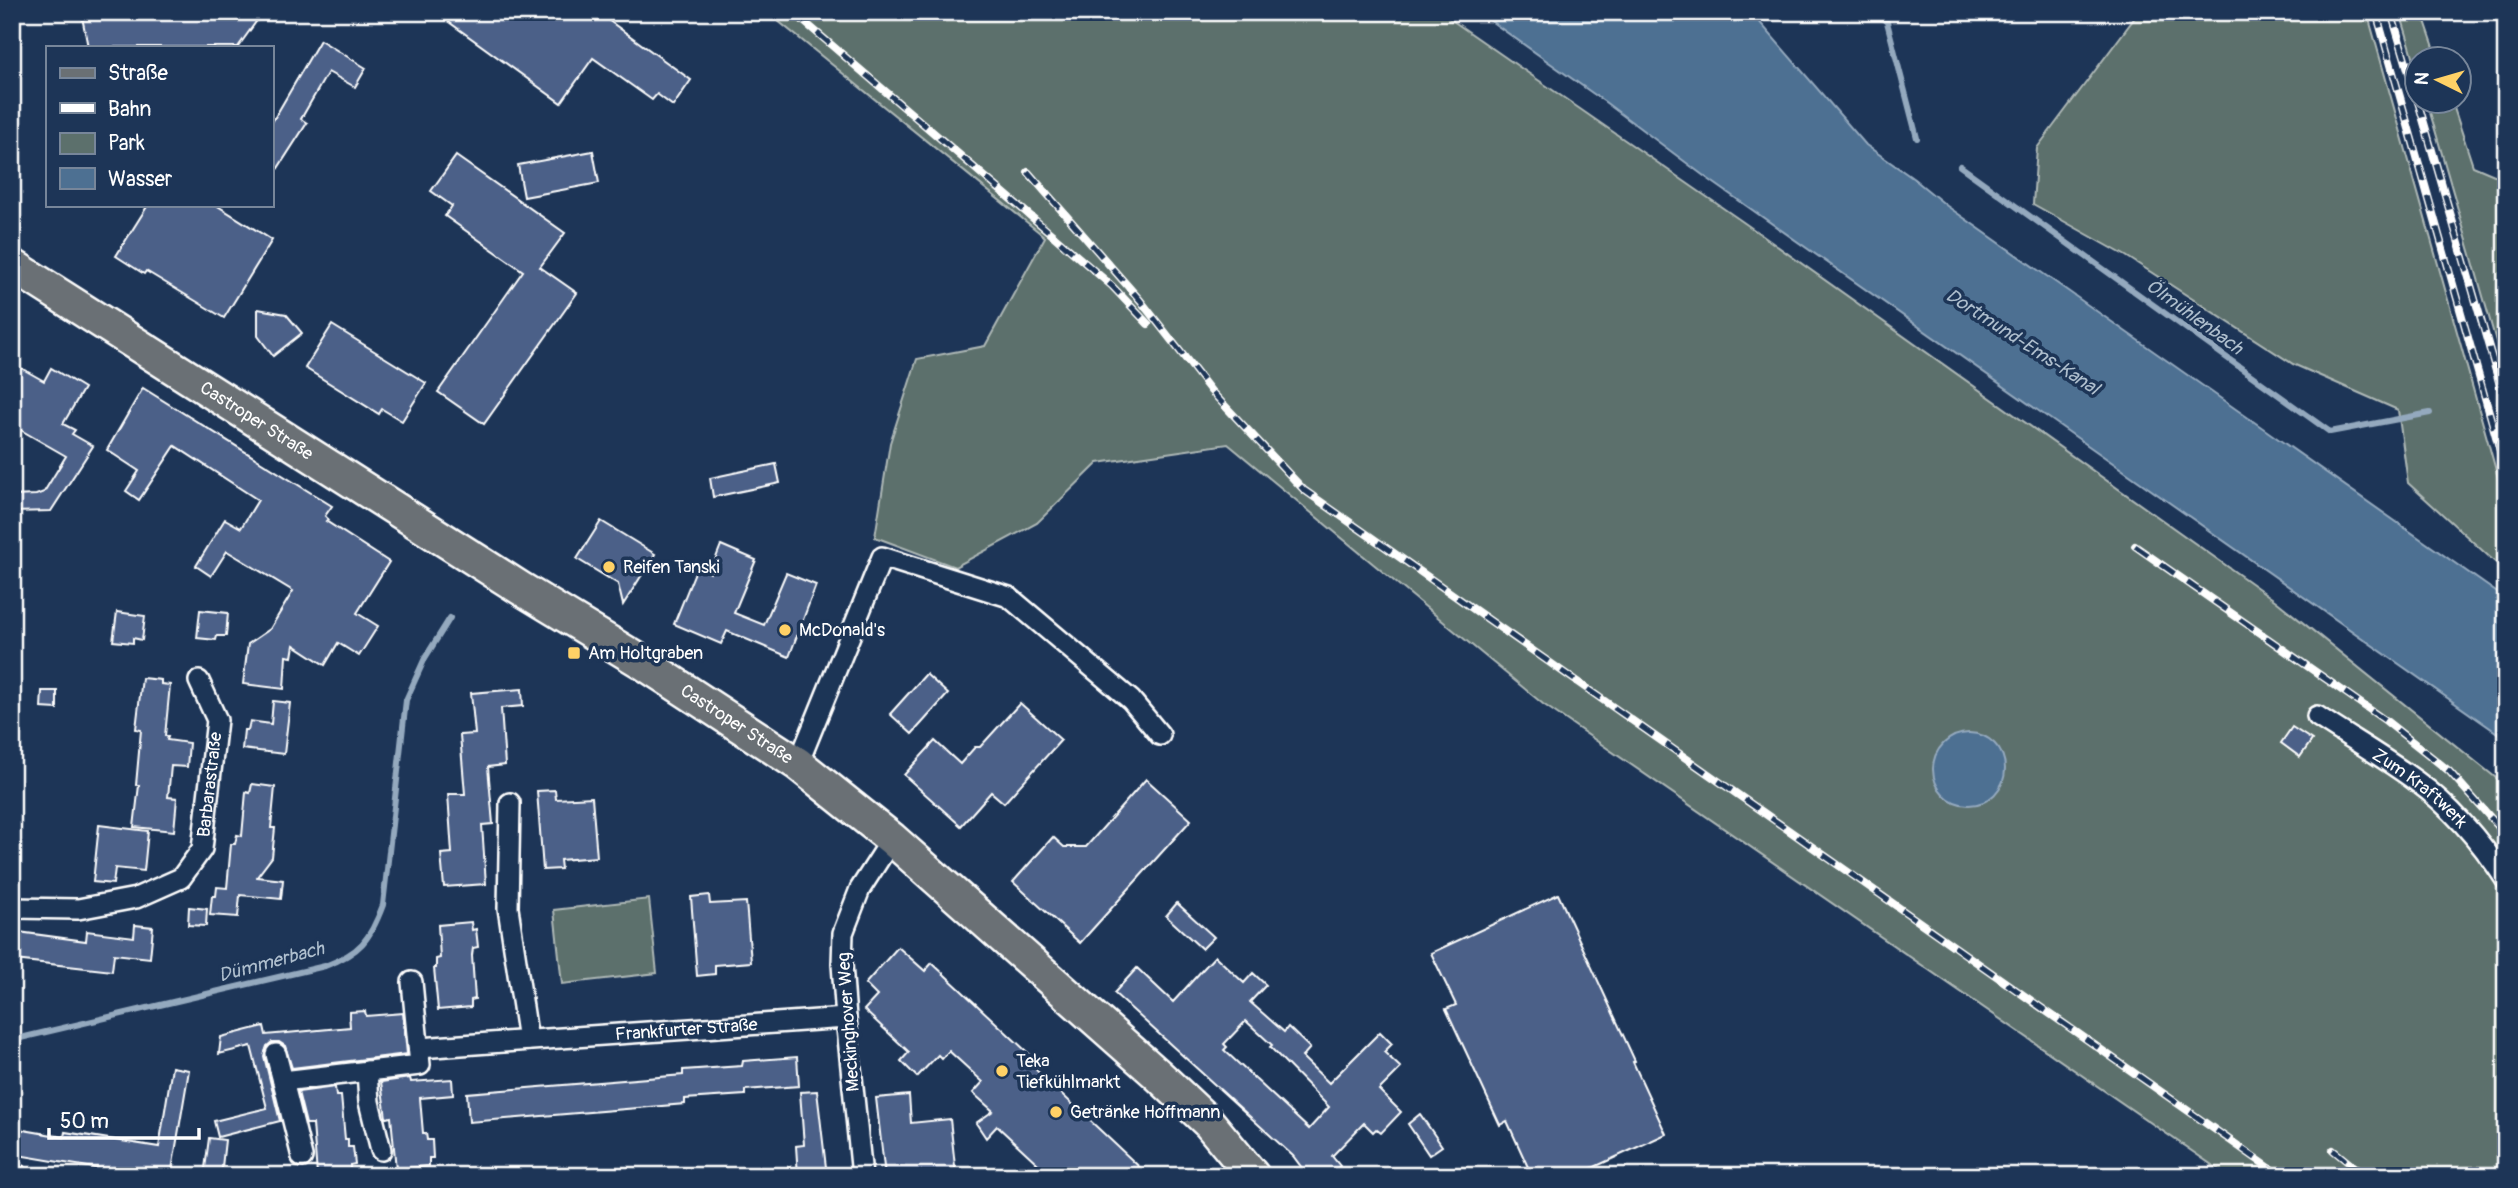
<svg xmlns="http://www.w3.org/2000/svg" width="2518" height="1188" viewBox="0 0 2518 1188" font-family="Pangolin,sans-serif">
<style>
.green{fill:#5c706c;stroke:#aeb8b6;stroke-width:2}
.water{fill:#4d7092;stroke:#94a9be;stroke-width:2}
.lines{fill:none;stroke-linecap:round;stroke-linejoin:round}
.stream{stroke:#94a9be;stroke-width:6}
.building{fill:#4c6188;stroke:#fff;stroke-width:2;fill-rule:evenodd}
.street-casing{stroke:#fff;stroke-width:24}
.primary-casing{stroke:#fff;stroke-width:37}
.street{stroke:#1d3557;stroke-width:19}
.primary{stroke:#6a7074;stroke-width:32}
.rail-casing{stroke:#fff;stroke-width:8}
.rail{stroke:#1d3557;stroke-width:5;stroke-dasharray:16;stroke-linecap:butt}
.poi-dot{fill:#ffd166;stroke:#1d3557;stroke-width:2.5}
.labels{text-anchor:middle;stroke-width:7;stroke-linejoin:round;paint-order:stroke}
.street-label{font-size:18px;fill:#fff;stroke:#1d3557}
.poi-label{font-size:18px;fill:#fff;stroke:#1d3557;text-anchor:start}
.water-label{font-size:19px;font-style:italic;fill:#afbfce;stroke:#1d3557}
</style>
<rect width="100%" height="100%" fill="#1d3557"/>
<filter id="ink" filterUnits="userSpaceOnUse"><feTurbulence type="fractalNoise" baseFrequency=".0143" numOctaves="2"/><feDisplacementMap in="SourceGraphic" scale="14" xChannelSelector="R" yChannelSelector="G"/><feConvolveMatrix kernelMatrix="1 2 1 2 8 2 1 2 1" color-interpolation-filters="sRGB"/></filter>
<g filter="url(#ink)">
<g class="green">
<path d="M767,12h673l306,212 530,377 230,185v390h-278l-685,-472 -315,-260 -130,19 -61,60 -82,44 -80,-30 15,-94 27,-84 68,-13 60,-109z"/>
<path d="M2139,12h228l139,494v66l-98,-89 -10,-73 -105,-46 -167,-108 -93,-52 4,-56z"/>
<path d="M2400,12h22l16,47 -22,1v6z"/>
<path d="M2427,102h25l21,64 33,14v196z"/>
<path d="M649,899l8,74 -95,11 -8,-74z"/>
</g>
<g class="water">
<path d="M1478,12h273l115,133 48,34 33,27 559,393v140l-802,-563 -99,-74z"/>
<circle cx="1969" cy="769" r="36"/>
</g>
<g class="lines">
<g class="stream">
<path d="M1875,12l12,10 30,116"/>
<path d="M1960,166l370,266 100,-19"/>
<path d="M12,1040l313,-74c35,-13 45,-26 58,-61l23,-205 19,-42 25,-40"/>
</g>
</g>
<g class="building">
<path d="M81,12h182l-25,35h-150z"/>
<path d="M435,12h162l94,68 -18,26 -16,-12 -5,6 -59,-42 -32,45z"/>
<path d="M320,40l46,28 -11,19 -27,-15 -27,47 6,4 -36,56v-55z"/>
<path d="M593,151l6,32 -75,14 -6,-32z"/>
<path d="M456,156l109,77 -25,34 37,26 -93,131 -46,-32 85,-121 -78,-55 7,-10 -21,-15z"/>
<path d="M148,205h68l56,35 -48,78 -78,-47 -2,3 -28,-18z"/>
<path d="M258,309l28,5 16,19 -29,23 -15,-20z"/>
<path d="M332,325l94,58 -24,38 -20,-12 -3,5 -74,-46z"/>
<path d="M12,363l32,18 7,-13 33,20 -21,36 12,6 -3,4 21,12 -42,65 -39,1v-16l24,-1 8,-3 22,-36 -54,-31z"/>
<path d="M143,388l189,118 -7,10 3,3 -2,2 63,41 -32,51 21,13 -19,30 -21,-13 -13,22 -31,-20 -2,12 -6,-1 -2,33 -41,-5 5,-40 22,-15 23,-38 -66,-40 -16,25 -15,-10 29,-47 16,9 17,-28 -83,-54 -36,54 -13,-9 13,-20 -32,-21z"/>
<path d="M776,464l4,19 -67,14 -3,-19z"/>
<path d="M601,521l54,33 -32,51 -5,-21 -41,-25z"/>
<path d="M721,545l35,15 -22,53 30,12 22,-52 30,12 -27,72 -62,-26 -6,13 -47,-20 23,-57 13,6z"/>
<path d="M200,610l28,3 -2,23h-9l-1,4 -19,-2z"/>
<path d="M117,612l28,4 -3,24 -9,-2v5l-20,-2z"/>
<path d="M926,674l22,20 -36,40 -22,-20z"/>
<path d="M142,678l19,2v4l9,1 -5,51h3l-1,4 22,3 -2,24 -16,-1 -3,31 9,1 -3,33 -40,-4 5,-42h-3l5,-55 -5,-1z"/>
<path d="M522,689l1,17 -22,2 4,57 -17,2 5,57 -11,1 4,59 -42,3 -3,-33 11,-1 -4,-59h17l-5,-59 15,-1 -4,-41z"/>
<path d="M42,691h15v18l-16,-1z"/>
<path d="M273,701l17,2 -6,51 -42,-5 2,-19h4l2,-9 21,3z"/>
<path d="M1020,703l41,37 -57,63 -13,-11 -30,34 -57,-51 31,-34 25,23 15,-17h5z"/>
<path d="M2292,727l20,13 -12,17 -19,-14z"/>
<path d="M1146,779l45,41 -111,123 -67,-61 40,-45 11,10h22z"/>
<path d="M252,784l23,3 -4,41h4l-3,29 -15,20 26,3 -2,19 -41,-4 -2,22 -28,-2 2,-19h4l1,-9 10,1 4,-44h4l2,-9 5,1 4,-44 4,1z"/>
<path d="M555,790l1,9 36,-2 5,60 -37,3 1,9 -18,1 -6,-79z"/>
<path d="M99,825l49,6 -4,40 -29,-3 -2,16 -20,-2z"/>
<path d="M1558,894l77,167 -2,1 33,72 -91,42h-43l-25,-55 -7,4 -54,-116 10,-4 -25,-52z"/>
<path d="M709,895l1,9 36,-2 5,60 -36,3v9l-18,2 -6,-79z"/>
<path d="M1177,903l37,34 -12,12 -36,-33z"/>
<path d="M189,907l18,2 -1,17 -18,-1z"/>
<path d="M471,922l1,8 4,-1 2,18 -5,1 -1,7 3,44 -4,1v7l-33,3 -4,-42h2v-9l4,-1 -2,-33z"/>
<path d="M135,925l18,2 -3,31 -36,-4 -2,17 -97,-11 3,-28 68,9 1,-10 47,6z"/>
<path d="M898,947l27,24 7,-8 108,101 -5,5 114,107h-98l-54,-50 -11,12 -10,-15 17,-12 -20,-18 10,-11 -34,-31 -7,8 -4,-4 -21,22 -16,-16 8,-9 -45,-42 13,-14 -12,-12z"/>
<path d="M1215,956l29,27 9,-10 13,12 -16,17 34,30 4,-5 22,21 -8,9 27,26 51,-51 12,12 -8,8 17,16 -22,22 22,22 -20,21 -5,-4 -3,3 -9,-9 -32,33 8,10 -12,10h-20l-15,-20 -179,-163 23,-25 36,34zM1246,1021l26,24 -2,2 59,60 -20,22 -85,-79 3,-3 -3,-3z"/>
<path d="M365,1011l1,5 37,-3 4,41 -115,14 -7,-22 -6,-4h-7l-5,4 -3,10 16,65 -62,16 -4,-16 53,-13 -16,-62 -32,8 2,-17 43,-11 2,9 84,-8 -1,-15z"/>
<path d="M797,1057l2,29 -54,4v5l-60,4v5l-216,18 -2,-29 216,-18v-5l59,-4 1,-5z"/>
<path d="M172,1067l17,3 -18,106h-30l-129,-22v-26l52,9 1,-5 94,15z"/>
<path d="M410,1078l1,4 41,-3 1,16 -33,3 3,35h3l1,7h5l1,18h-4v8l-33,3 -5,-52 -5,1 -5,-36z"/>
<path d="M335,1087l1,9h5l4,43h3v8h5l2,17 -5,1v7l-33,3 -4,-51h-7l-8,-32z"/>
<path d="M817,1091l10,85h-29l-2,-30 8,-1 -4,-53z"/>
<path d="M909,1095l2,28 39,-4 6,57h-71l-9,-78z"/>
<path d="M1420,1114l22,32 -13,9 -21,-31z"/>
<path d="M209,1138l16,2 -4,36h-17z"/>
</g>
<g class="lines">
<g class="street-casing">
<g id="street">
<path id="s1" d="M2317,716c33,22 68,42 99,65 36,26 66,62 90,99"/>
<path d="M798,764l84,-207 127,40 122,103 29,35"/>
<path d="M510,803l-2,105 20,132"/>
<path id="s2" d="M12,908l66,1 58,-11 45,-20 21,-29 15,-129 -18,-39"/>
<path id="s3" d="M419,1048l427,-30"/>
<path d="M276,1054l7,27"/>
<path d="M367,1071l2,31 12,48"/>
<path d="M302,1157l-19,-76 137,-16 -8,-83"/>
<path d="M12,1175l7,1"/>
<path d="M862,1176l-16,-158 -4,-54 1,-31 17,-44 32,-50"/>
</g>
</g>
<g class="primary-casing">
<g id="primary">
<path id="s4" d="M12,265l508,323 125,76 153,100 94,75 265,235 52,49 44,53"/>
</g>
</g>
<use href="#street" class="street"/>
<use href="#primary" class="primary"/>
<g class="rail-casing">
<g id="rail">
<path d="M793,12l319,274 36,38"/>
<path d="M2376,12l130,460"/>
<path d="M2391,12l25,84"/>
<path d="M2418,102l88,304"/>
<path d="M1028,172l112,128 71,91 93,99 977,686"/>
<path d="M2135,546l251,175 63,50 57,64"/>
<path d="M2333,1150l32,26"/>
</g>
</g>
<use href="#rail" class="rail"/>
</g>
</g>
<g class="poi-dot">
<circle cx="609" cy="567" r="7"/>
<circle cx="785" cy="630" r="7"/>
<rect x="567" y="646" width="14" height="14" rx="3.5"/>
<circle cx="1002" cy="1071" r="7"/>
<circle cx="1056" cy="1112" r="7"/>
</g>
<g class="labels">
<g class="street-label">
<text dy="6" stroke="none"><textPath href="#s4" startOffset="290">Castroper Straße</textPath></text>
<text dy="6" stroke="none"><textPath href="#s4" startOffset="858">Castroper Straße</textPath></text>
<text dy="6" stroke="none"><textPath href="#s2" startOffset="275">Barbarastraße</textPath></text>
<text dy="6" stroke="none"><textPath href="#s1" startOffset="126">Zum Kraftwerk</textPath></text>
<text transform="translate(848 1022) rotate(-94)" y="6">Meckinghover Weg</text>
<text dy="6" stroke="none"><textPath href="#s3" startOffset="268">Frankfurter Straße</textPath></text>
</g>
<g class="poi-label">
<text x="623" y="573">Reifen Tanski</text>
<text x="799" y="636">McDonald's</text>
<text x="588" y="659">Am Holtgraben</text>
<text x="1016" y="1067">Teka<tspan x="1016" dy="21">Tiefkühlmarkt</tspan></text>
<text x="1070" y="1118">Getränke Hoffmann</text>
</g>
<g class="water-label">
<text transform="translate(2195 316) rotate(36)" y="7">Ölmühlenbach</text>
<text transform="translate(2023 341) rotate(33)" y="7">Dortmund-Ems-Kanal</text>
<text transform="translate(271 961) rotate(-15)" y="7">Dümmerbach</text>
</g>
</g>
<rect width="2518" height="1188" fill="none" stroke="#1d3557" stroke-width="42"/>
<rect x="21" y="21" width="2476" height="1146" fill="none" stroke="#fff" stroke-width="2.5" filter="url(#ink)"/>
<rect x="46" y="46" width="228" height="161" fill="#1d3557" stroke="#77869a" stroke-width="2"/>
<rect x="60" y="68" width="35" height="10" fill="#6a7074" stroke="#77869a" stroke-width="2"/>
<text x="108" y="80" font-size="21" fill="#ffffff">Straße</text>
<rect x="60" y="103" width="35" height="10" fill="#ffffff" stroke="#77869a" stroke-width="2"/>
<text x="108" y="116" font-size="21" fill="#ffffff">Bahn</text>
<rect x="60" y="133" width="35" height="21" fill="#5c706c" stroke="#77869a" stroke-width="2"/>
<text x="108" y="150" font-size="21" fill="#ffffff">Park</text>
<rect x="60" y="168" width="35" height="21" fill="#4d7092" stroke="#77869a" stroke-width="2"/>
<text x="108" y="186" font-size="21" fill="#ffffff">Wasser</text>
<g transform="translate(2438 80) rotate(275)"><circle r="33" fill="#1d3557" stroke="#77869a" stroke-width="2"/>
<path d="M0-5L12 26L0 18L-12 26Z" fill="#ffd166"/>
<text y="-10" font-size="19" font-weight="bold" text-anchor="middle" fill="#ffffff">N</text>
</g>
<path d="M49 1128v10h150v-10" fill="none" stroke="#ffffff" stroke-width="3.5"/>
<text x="60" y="1128" font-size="21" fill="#ffffff" stroke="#1d3557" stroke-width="5" paint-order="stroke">50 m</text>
</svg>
